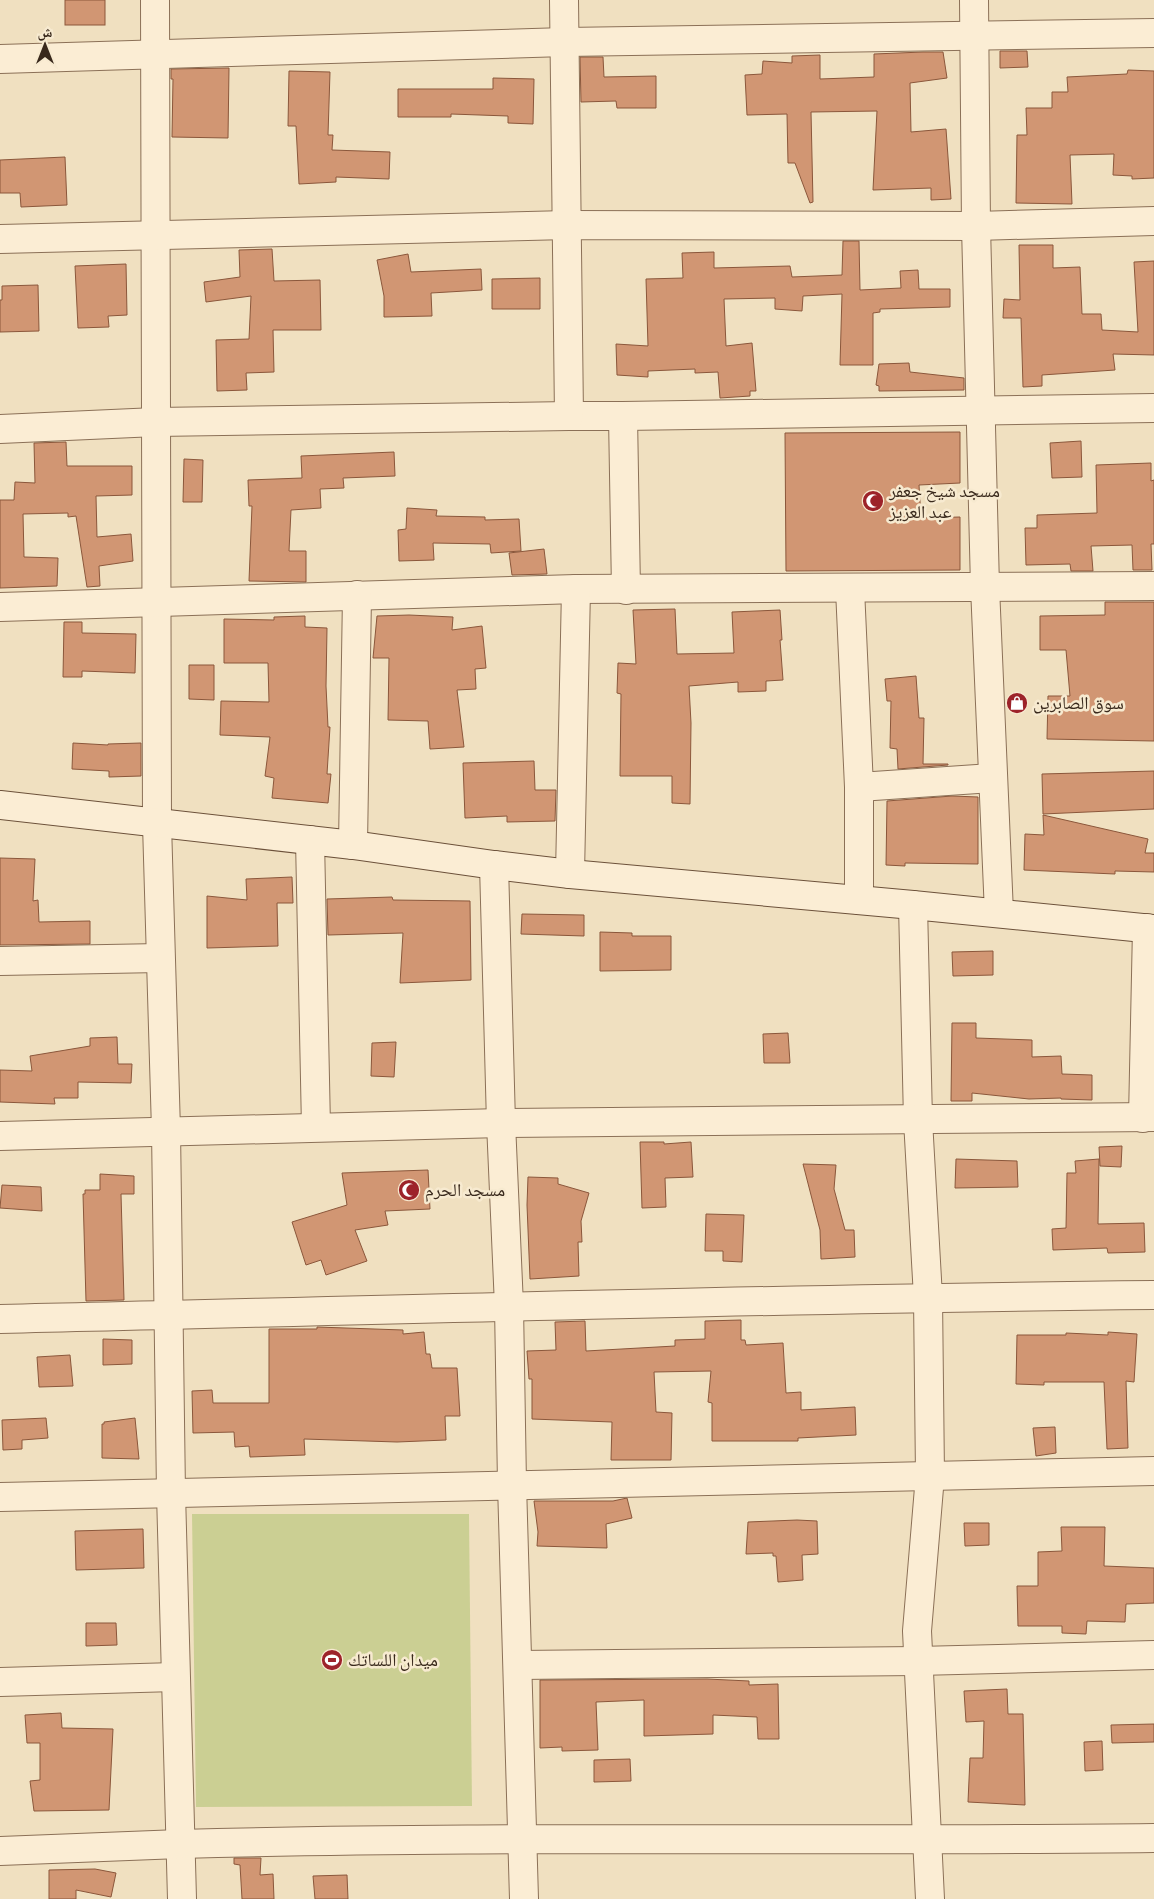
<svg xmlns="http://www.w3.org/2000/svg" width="1154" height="1899" viewBox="0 0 1154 1899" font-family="'Crimson Pro','Noto Naskh Arabic',serif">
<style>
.green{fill:#cbcf93}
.building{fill:#d19673;stroke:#8b573b}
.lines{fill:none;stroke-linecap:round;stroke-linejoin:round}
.street-casing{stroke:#8b7057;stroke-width:30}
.secondary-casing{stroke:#6c513a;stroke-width:30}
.street{stroke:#fbedd4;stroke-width:28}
.secondary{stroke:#fbedd4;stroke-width:28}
.labels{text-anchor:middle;stroke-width:5;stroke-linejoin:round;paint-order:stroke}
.poi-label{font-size:18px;fill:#39291c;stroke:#f7ead0;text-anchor:start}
</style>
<rect width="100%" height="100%" fill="#f0e0c0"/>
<path class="green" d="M192,1514h277l3,292 -276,1z"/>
<g class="building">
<rect x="65" y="0" width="40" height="25"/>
<path d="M1000,51h27l1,16 -28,1z"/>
<path d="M923,52h20l4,26 -37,5 1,49 35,-3 5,70 -20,1v-12l-58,2 4,-79 -66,1 2,90 -3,1 -15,-40h-7l-1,-49 -40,1 -2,-40 17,-1 1,-13 29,2v-7l28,-1v24l54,-2v-23z"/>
<path d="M580,57h23l1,20 52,-1v32h-39l-1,-7 -35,1z"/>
<path d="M229,68l-1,70 -56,-1 1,-58h-2v-10z"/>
<path d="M1128,70l26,1v107l-22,1v-3l-19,-1 1,-21 -44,1 2,49 -56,-1 1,-68h10l-1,-27h26v-16h16l-1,-15 60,-3z"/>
<path d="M289,71l41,1 -2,63h5l-1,15 58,2 -1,27 -53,-2v5l-37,2 -3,-58h-8z"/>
<path d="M493,78l41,1 -1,45 -25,-1v-7l-57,-2v3h-53v-28h95z"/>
<path d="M65,157l2,48 -46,2 -1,-14h-20v-33z"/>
<path d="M843,241h16l1,49 41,-2 -1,-17 18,-1 1,19h31v18l-70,2v3l-7,1v52h-33l2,-71 -39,2 -1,15 -27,-2v-11l-51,1 2,47 26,-3 4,48h-6v5l-30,2 -2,-26 -23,1v-4l-47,2v6l-31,-2 -1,-31 32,2 -2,-67 37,-1 -1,-25 32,-1v16l76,-2 2,11 50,-2z"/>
<path d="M1019,245h34v23l27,-1 2,47h19l1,16 36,2 -4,-70 20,-1v94l-41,-1 2,16 -73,5v11l-19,1 -2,-69h-18l1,-19 16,1z"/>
<path d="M272,249l2,32 46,-1 1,50h-48l1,42 -28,1 1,17 -30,1 -1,-51 33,-1 2,-43 -45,6 -2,-20 36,-5 -1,-27z"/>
<path d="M408,254l3,18 70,-3 1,21 -51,3 1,23 -48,1v-21l-7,-36z"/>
<path d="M126,264l1,51 -19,1 1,11 -31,1 -3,-62z"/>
<path d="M540,278v31h-48v-30z"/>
<path d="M38,285l1,46 -39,1v-32h2v-14z"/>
<path d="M909,363l1,9 54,6v12l-85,1v-5l-3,-1 3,-21z"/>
<path d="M960,432v51l-41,2 2,33 39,-1v53l-174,1 -1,-138z"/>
<path d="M1081,441l1,36 -30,1 -2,-35z"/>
<path d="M66,442l1,24h65v29l-36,1 1,41 34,-3 2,27 -34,5 1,20 -13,1 -11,-71 -8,1v-4l-45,1 1,43 34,1 -1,28 -57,2v-88h14l1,-18 20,1 -1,-40z"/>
<path d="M394,452l1,24 -52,2 1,10 -24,1 1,19 -30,2 -2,41h17v31l-57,-1 3,-75h-3l-1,-26 54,-2 -1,-22z"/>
<path d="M184,459l19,1 -1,42h-19z"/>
<path d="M1151,463v18l3,-1v64h-3l1,26h-19l-1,-25 -41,1 2,25h-22l-1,-7 -44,1 -1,-37h12v-13l60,-2 -1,-48z"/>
<path d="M407,508l30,2 -1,6 49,1v3l34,-1 2,32 -30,2 -1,-9 -57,-1 1,17 -35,1 -1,-31 8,-1z"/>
<path d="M544,549l3,25 -35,1 -3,-22z"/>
<path d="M1105,602h49v139l-107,-2 1,-43h22l-4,-46h-26v-34l65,-1z"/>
<path d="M675,609l2,45 57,-1 -2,-41 48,-2 2,30h-2l3,40 -17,1v10l-28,1v-10l-49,4 2,37 -1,81 -18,-1v-27h-52l1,-82 -4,-1 1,-30 18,1 -3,-54z"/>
<path d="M409,615l44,2 -1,13 30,-4 4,42 -11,1 1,20 -19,1 7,57 -34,2 -2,-28 -40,-1 1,-62h-16l4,-42z"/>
<path d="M305,616v11l22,1 -1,58 2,41h2l-3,47h4l-3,29 -56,-5 2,-20 -9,-2 5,-39 -50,-2 1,-34 48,1 -1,-39h-44v-44l50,1v-3z"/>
<path d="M64,622h18v11l54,1 -1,39 -53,-2v6h-19z"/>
<path d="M189,665h25v35l-25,-1z"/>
<path d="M916,676l3,42h5l-1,46h25v1l-50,4 -1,-20 -7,-1 1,-47h-4l-2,-22z"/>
<path d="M73,743l35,2v-1l33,-1v33l-32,1v-6l-37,-2z"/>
<path d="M534,761l1,29h21l-1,31 -48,1v-6l-42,2 -2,-55z"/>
<path d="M1154,771v38l-111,5 -1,-40z"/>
<path d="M952,796l26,1v67l-73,-1v3l-19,-1 1,-64z"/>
<path d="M1043,815l105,24 -3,14h9v19l-39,-1v3l-91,-4 1,-36 19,1z"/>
<path d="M0,858l35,1 -2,42 5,-1 1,22 51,-1v23l-90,1z"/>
<path d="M292,877l1,26h-16l1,43 -71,2v-52l40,4 -1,-21z"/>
<path d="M392,897l1,3 77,1 1,79 -71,3 3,-50 -75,2 -1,-36z"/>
<path d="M522,914l62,1v21l-63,-2z"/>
<path d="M600,932l32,1v3h39v34l-71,1z"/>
<path d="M993,951v24l-40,1 -1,-24z"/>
<path d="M952,1023h24v15l56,2v17l29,-1 1,18 30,1v25l-31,-1v-1l-32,1 -57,-6v8h-21z"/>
<path d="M788,1033l2,30h-26l-1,-29z"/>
<path d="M117,1037l1,27h14l-1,19 -53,-1v16h-24l1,6 -55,-2v-32l32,1 -2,-15 60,-10v-8z"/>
<path d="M396,1042l-2,35 -23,-1 1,-33z"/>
<path d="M640,1142h24v2l27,-2 2,35 -28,1 1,29 -24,1z"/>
<path d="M1122,1146l-1,21 -21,-1 -1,-19z"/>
<path d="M956,1159l61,2 1,26 -63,1z"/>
<path d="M1099,1159l-1,65 46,-1 1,29 -37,1 -1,-5 -54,2 -1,-21 14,-1 1,-55h9l-1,-12z"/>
<path d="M803,1164l33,1 -2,24 11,41h9l1,27 -34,2 -1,-29z"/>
<path d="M428,1170l2,39 -45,2 3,14 -33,5 12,31 -41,14 -5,-15 -15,5 -14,-43 55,-17 -5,-32z"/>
<path d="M100,1174l34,2v18h-13l3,106 -38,1 -3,-107h2v-4h15z"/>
<path d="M528,1177l30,1v6l31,9 -8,28 1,21h-4l1,34 -49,3 -3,-74z"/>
<path d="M2,1185l39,2 1,24 -42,-3z"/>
<path d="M706,1214l38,1 -2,47 -19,-1v-10h-18z"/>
<path d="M741,1320v20h4l1,5 37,-2 3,50 15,-1v18l54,-3 1,28 -58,3v3h-86v-38l-4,-1 3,-31 -57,1 2,40 16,1 -1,47h-60l1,-38 -80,-3v-40h-3l-2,-28 29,-1 -1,-28 30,-1 1,30 89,-5v-6l30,-1v-18z"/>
<path d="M317,1327l86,3v4l21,-2 2,22h4l2,14h25l3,48h-15l1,24 -49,2 -93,-3 1,16 -55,2 -1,-11 -14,1 -1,-15 -41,1 -1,-42 20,-1 1,13h56v-74h48z"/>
<path d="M1108,1332l29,2 -3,48 -8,-1 2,67 -21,1 -3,-67h-60v3l-28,-1 1,-49h49v-2l42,2z"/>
<path d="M103,1339l29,1v24l-29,1z"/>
<path d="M70,1355l3,31 -34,1 -2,-30z"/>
<path d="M46,1418l2,20 -26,2v9l-19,1 -1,-30z"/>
<path d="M135,1418l4,41 -37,-1v-34h2v-2z"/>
<path d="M1055,1427l1,26 -20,3 -3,-28z"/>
<path d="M627,1498l5,20 -26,6 1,24 -70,-2 1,-14 -4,-31h79z"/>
<path d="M797,1520l20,1 1,33 -16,1 1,25 -25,2 -2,-26h-3v-3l-27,1 2,-32z"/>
<path d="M964,1523h25v22l-24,1z"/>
<path d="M1061,1527h44l-1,39 50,2v35l-28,1 -1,18 -38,-1 -1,13 -24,-1v-7h-44l-1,-40h21v-34l24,-1z"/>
<path d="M143,1529l1,39 -68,2 -1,-39z"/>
<path d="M86,1623h30l1,22 -31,1z"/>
<path d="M707,1679l42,2v4l29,-1 1,55h-21l-1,-22 -44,-2v19l-69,2v-36l-48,2 2,48 -36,1v-4l-22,1v-68z"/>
<path d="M1007,1689l1,25h15l2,91 -57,-3 2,-44h13l1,-37 -18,1 -2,-31z"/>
<path d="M61,1713l1,15 51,1 -4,81 -75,1 -4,-30 10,-1v-37h-13l-2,-28z"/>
<path d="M1154,1724v18l-42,1 -1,-18z"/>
<path d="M1102,1741l1,29 -18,1 -1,-29z"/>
<path d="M630,1759l1,22 -37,1v-22z"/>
<path d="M234,1858h27l-1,17 13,-1 1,25h-32l-2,-34 -6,-1z"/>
<path d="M95,1869l21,4 -5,24 -35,-7v9h-27v-29z"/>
<path d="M347,1875l1,24h-33l-2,-23z"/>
</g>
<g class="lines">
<g class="street-casing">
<g id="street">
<path d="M155,0l2,824 9,306 5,363 11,406"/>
<path d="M564,0l5,416h54l3,174"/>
<path d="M974,0l2,226 9,361 14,326"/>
<path d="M0,59l565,-17 589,-9"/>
<path d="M0,239l567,-14 409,1 178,-5"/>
<path d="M623,416l531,-8"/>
<path d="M0,429l156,-7 413,-6"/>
<path d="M850,589l9,198 133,-9"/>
<path d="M0,607l576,-18 578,-3"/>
<path d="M310,840l6,287"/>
<path d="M353,845l4,-250"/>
<path d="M494,865l7,258 8,183 3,178 12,415"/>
<path d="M570,874l6,-285"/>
<path d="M859,900v-113"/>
<path d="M913,905l5,215 10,177 2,179 -13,155 13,268"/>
<path d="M0,961l160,-3"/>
<path d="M1143,1118l4,-190"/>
<path d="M0,1136l501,-13 653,-6"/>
<path d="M0,1319c385,-9 769,-20 1154,-24"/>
<path d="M0,1497l1154,-26"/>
<path d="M518,1665l400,-4 236,-6"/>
<path d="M0,1682l175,-5"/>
<path d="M0,1851c60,-2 120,-5 180,-7 324,-9 649,-2 974,-6"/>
</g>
</g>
<g class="secondary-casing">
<path id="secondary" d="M0,805l353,40 141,20 76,9 343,31 241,24"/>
</g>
<use href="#street" class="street"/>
<use href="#secondary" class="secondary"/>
</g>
<defs>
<g id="mosque-disc" transform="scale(1.125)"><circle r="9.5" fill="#9d232a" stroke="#f7ead0"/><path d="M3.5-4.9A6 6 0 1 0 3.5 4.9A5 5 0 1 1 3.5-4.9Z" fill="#fff"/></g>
<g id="shop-disc" transform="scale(1.125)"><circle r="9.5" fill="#9d232a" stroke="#f7ead0"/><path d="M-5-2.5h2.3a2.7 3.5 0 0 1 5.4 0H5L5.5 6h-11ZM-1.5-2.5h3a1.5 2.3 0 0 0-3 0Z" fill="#fff"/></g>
<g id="stadium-disc" transform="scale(1.125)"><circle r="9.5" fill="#9d232a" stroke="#f7ead0"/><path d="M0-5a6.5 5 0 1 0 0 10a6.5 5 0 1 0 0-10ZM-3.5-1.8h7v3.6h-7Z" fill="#fff"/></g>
</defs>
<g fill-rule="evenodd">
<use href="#mosque-disc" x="873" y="501"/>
<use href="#shop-disc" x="1017" y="703"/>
<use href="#mosque-disc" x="409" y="1190"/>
<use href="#stadium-disc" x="332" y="1660"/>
</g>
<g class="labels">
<g class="poi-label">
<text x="889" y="497">مسجد شيخ جعفر<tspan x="889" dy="21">عبد العزيز</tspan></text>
<text x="1033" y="709">سوق الصابرين</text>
<text x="425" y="1196">مسجد الحرم</text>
<text x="348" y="1666">ميدان اللساتك</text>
</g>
</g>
<g transform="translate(45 45)" stroke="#f7ead0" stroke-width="4" paint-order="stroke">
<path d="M0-4L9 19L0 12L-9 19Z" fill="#39291c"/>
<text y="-8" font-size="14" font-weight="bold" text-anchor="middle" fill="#39291c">ش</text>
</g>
</svg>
